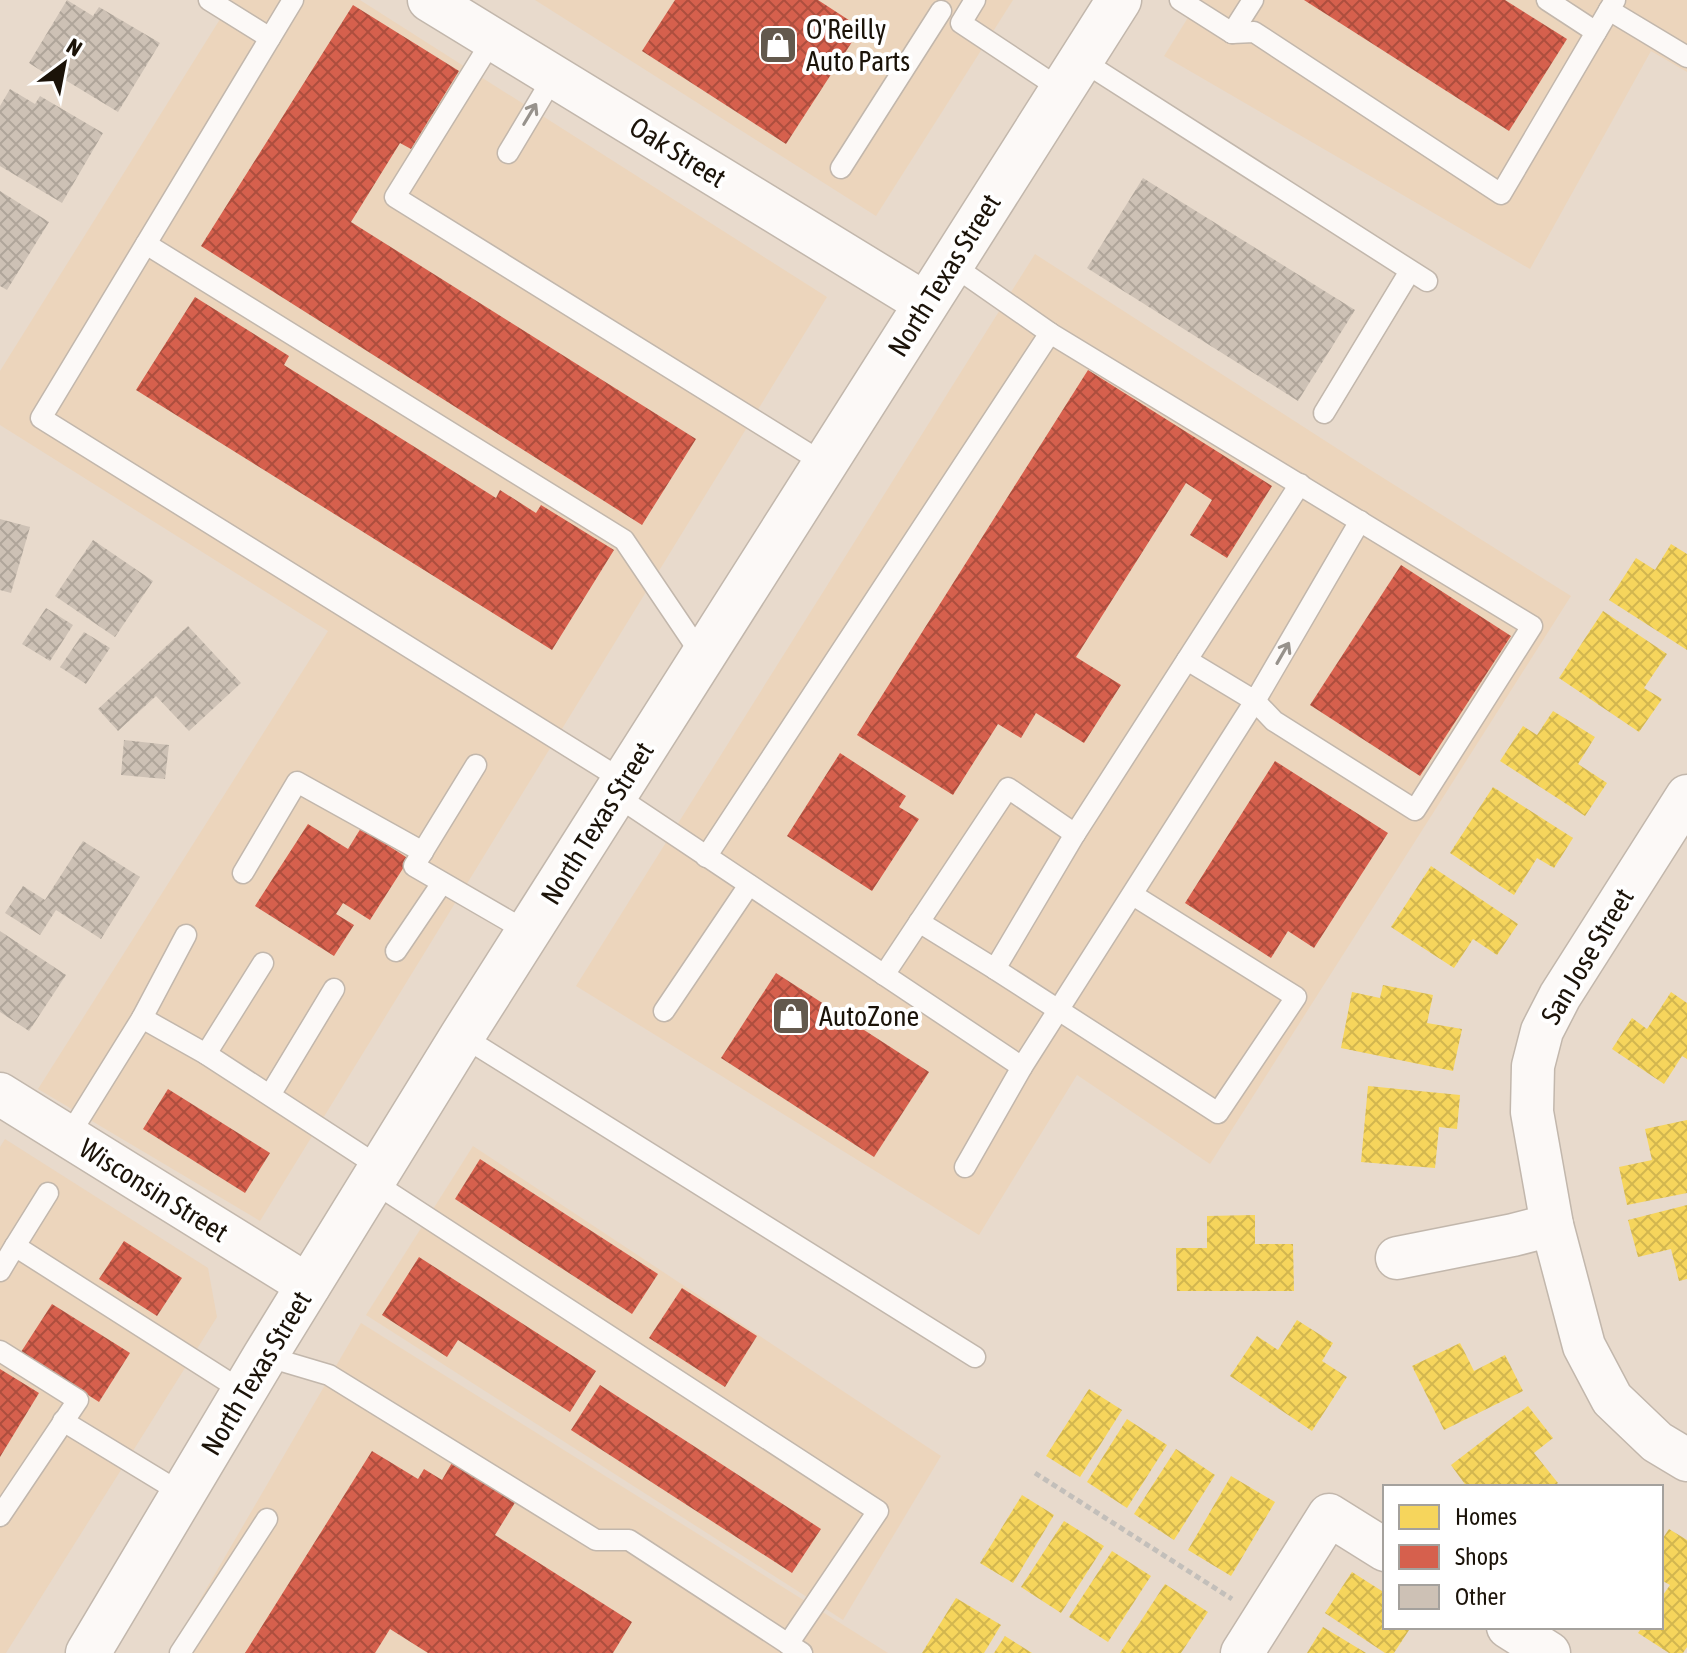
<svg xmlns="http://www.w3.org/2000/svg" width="1687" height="1653" viewBox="0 0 1687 1653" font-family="'Asap Condensed',sans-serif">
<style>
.built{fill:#ecd5bc}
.homes{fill:url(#homes-cross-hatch)}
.shops{fill:url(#shops-cross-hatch)}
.building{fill:url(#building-cross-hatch)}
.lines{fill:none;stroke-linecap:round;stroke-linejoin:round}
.service-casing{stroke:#c2b7ac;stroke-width:23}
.minor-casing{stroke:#c2b7ac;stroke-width:45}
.secondary-casing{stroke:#c2b7ac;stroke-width:47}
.path{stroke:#c3bfba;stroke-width:5;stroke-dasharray:6 4;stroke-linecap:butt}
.service{stroke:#fcf9f7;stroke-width:20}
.minor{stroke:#fcf9f7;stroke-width:42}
.secondary{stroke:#fcf9f7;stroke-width:44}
.oneway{stroke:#97928c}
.labels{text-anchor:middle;stroke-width:8;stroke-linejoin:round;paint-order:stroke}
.poi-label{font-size:28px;fill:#1b1309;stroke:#fff;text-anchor:start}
.street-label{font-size:28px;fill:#1b1309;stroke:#fff}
</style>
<defs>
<pattern id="homes-cross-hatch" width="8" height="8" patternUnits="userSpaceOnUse" patternTransform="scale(2)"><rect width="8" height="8" fill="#f6d55c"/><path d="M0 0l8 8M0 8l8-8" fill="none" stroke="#d2b64f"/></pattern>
<pattern id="shops-cross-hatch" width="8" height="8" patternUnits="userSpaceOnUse" patternTransform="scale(2)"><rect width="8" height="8" fill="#d6604d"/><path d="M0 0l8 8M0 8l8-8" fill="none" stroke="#ad4e3e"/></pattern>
<pattern id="building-cross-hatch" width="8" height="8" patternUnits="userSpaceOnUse" patternTransform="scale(2)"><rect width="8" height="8" fill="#cdc1b5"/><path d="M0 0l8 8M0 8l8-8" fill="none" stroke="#afa59a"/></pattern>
</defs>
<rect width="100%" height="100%" fill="#e8dacc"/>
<g class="built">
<path d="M232,0h128l467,297 -567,924 -222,-132 290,-458 -328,-206v-54z"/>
<path d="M535,0h478l-137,216z"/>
<path d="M1199,0h488v72l-36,-21 -121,218 -366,-213z"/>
<path d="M1035,254l334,215 202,127 -361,568 -133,-89 -98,160 -403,-249z"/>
<path d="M5,1139l203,129 9,49 -211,336h-6v-506z"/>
<path d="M473,1146l468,310 -98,164 -477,-305z"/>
<path d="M361,1323l527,330h-719z"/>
</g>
<g class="homes">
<path d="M1671,544l16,10v96l-78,-50 27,-42 19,12z"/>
<path d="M1603,611l64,43 -23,34 18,11 -23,33 -80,-54z"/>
<path d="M1553,711l42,26 -17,27 29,19 -22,33 -85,-55 23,-35 14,9z"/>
<path d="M1493,787l80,51 -19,30 -17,-10 -23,37 -64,-42z"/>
<path d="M1431,866l87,58 -21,31 -24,-16 -19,29 -63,-41z"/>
<path d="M1383,985l50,10 -6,28 35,6 -9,42 -112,-23 11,-56 28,6z"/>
<path d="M1671,992l16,11v56l-5,-3 -18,28 -52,-35 20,-31 15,11z"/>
<path d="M1368,1086l92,9 -3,34 -18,-2 -4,41 -74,-6z"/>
<path d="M1687,1120v73l-60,12 -8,-38 33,-7 -7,-31z"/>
<path d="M1687,1205v74l-8,2 -8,-32 -33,8 -10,-37z"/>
<path d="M1255,1215v29h38l1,47h-117l-1,-43h31v-32z"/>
<path d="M1297,1320l36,23 -11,18 25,16 -35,54 -82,-55 27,-40 21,14z"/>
<path d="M1460,1343l14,28 31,-16 18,36 -79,39 -32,-64z"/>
<path d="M1089,1389l33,21 -42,67 -34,-21z"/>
<path d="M1528,1406l25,32 -19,15 24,30 -5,4h-86l-16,-22z"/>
<path d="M1127,1419l40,26 -40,63 -40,-26z"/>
<path d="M1176,1449l39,26 -41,65 -40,-26z"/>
<path d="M1231,1476l44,26 -44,74 -43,-26z"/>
<path d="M1022,1495l32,20 -41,68 -33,-20z"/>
<path d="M1064,1521l40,25 -43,67 -40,-26z"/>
<path d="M1669,1529l18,11v107l-4,6h-14l-31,-20 4,-6h19v-29l9,-13 -9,-5v-39z"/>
<path d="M1112,1551l39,25 -43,66 -39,-25z"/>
<path d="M1352,1572l33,21v34h26l-17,26h-9l-60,-40z"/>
<path d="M1165,1584l43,28 -27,41h-61z"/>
<path d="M956,1598l45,27 -17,28h-62z"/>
<path d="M1323,1627l43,26h-59z"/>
<path d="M1005,1636l27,17h-38z"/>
</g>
<g class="shops">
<path d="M675,0h143l43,28 -75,116 -144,-93z"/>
<path d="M1304,0h201l62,39 -58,92z"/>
<path d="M353,5l106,66 -48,78 -11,-6 -49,79 345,217 -54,86 -441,-279z"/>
<path d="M195,297l94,59 -5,9 212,133 4,-8 36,23 5,-8 73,45 -62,100 -416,-260z"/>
<path d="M1088,370l184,116 -45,72 -37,-23 22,-35 -26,-17 -110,174 45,28 -37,58 -48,-30 -15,25 -23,-14 -45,71 -96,-60z"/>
<path d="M1401,565l110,71 -91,140 -110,-71z"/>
<path d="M840,753l66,43 -7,11 20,12 -47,72 -85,-55z"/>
<path d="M1275,761l113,72 -74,115 -26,-17 -17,27 -86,-55z"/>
<path d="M308,824l40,25 13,-21 48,31 -39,61 -27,-17 -7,11 18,11 -20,31 -79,-50z"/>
<path d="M776,973l153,99 -55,85 -153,-99z"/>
<path d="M168,1089l102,64 -25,40 -102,-64z"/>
<path d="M480,1159l178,115 -26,40 -177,-115z"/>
<path d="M124,1241l58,37 -25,38 -58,-37z"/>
<path d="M419,1257l177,114 -26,41 -112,-72 -11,17 -65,-42z"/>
<path d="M682,1288l75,48 -32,51 -76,-49z"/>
<path d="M52,1304l78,49 -31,49 -78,-50z"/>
<path d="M0,1369l39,24 -39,64z"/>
<path d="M600,1385l221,144 -29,44 -221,-143z"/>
<path d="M372,1451l46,28 6,-10 18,11 11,-19 63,40 -21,34 137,87 -19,31h-185l-38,-24 -15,24h-130z"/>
</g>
<g class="building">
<path d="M67,0l26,16 6,-9 61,36 -42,69 -61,-37 -3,4 -25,-16z"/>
<path d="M10,89l25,15 5,-8 63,37 -41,70 -62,-37v-60z"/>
<path d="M1143,178l212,132 -57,91 -211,-133z"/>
<path d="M0,191l49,31 -42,68 -7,-4z"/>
<path d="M0,519l30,8 -19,66 -11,-3z"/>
<path d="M93,540l60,41 -38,56 -60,-41z"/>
<path d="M46,608l27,17 -23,36 -28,-17z"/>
<path d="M188,626l53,57 -52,48 -33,-35 -38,35 -20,-22z"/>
<path d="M84,632l26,16 -24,36 -26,-17z"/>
<path d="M124,740l45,5 -4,34 -44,-4z"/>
<path d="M83,841l57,36 -39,62 -45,-29 -16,25 -35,-22 18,-27 22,14z"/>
<path d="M0,931l66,44 -37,56 -29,-19z"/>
</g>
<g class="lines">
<g class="service-casing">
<g id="service">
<path d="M209,0l61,38"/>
<path d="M293,0l-252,418 583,363"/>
<path d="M975,0l-14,23 101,67"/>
<path d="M1180,0l52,33 22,-1 247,162 114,-194"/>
<path d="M1547,0l49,32"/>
<path d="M1609,10l78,47"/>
<path d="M1232,33l21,-33"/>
<path d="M493,39l-98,158 430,267"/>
<path d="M1081,60l346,221"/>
<path d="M508,153l46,-77"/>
<path d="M841,168l100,-157"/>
<path d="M146,244l478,296 79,117"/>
<path d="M1324,413l86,-142"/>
<path d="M1187,660l68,41 105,-180"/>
<path d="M476,765l-62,101 114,66"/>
<path d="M615,795l407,272 -57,100"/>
<path d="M706,857l344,-524 -99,-69"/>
<path d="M243,873l54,-91 126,70"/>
<path d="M919,922l76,47 80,-135"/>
<path d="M396,951l46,-68"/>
<path d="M995,969l223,144 78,-116 -163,-102"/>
<path d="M884,975l124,-187 67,46 225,-350"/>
<path d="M664,1011l85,-126"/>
<path d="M142,1018l44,-83"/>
<path d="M462,1036l513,321"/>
<path d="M206,1054l57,-91"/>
<path d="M1022,1067l233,-366 19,20 141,89 117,-184 -482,-293"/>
<path d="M270,1095l64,-106"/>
<path d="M68,1137l74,-119 64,36 175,114"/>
<path d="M373,1182l505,329 -90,133"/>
<path d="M15,1246l33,-53"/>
<path d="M0,1271l15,-25 229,146"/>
<path d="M0,1351l78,49 -78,116"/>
<path d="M265,1356l64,19 267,165h33l173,113"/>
<path d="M63,1421l120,73"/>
<path d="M180,1653l87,-134"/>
</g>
</g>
<g class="minor-casing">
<g id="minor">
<path d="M429,0l497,304"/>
<path d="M1687,796l-127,200 -18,35 -9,35 -1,46 20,113 32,121 28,53 45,43 30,18"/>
<path d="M0,1094l309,192"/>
<path d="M1397,1258l116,-23 39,-10"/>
<path d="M1508,1627l41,26"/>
<path d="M1242,1653l87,-138 56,35"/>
</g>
</g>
<g class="secondary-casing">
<path id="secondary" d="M88,1653l177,-297 197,-320 657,-1036"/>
</g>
<path class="path" d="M1035,1473l197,126"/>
<use href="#service" class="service"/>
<use href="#minor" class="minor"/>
<use href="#secondary" class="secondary"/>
</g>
<defs><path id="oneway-shaft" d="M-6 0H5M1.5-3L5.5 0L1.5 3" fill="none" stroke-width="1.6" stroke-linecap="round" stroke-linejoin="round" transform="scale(2)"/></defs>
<g class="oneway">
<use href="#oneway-shaft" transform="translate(530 114) rotate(-59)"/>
<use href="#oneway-shaft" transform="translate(1283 653) rotate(-60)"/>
</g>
<defs>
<g id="shop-square" transform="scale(2)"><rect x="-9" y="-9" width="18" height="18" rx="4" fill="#63594d" stroke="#fff"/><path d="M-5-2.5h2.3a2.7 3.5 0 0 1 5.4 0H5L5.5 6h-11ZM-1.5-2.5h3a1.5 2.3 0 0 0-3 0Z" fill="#fff"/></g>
</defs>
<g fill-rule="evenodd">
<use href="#shop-square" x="778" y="45"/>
<use href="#shop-square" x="791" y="1016"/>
</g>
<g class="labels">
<g class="poi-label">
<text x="806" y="39">O'Reilly<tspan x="806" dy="32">Auto Parts</tspan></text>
<text x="819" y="1026">AutoZone</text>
</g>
<g class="street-label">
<text transform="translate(678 152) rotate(32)" y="10">Oak Street</text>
<text transform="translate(944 275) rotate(-58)" y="10">North Texas Street</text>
<text transform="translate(597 823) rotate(-58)" y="10">North Texas Street</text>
<text transform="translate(1587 956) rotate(-59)" y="10">San Jose Street</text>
<text transform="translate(154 1190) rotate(32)" y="10">Wisconsin Street</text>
<text transform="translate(256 1373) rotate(-59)" y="10">North Texas Street</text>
</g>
</g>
<rect x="1383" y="1485" width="280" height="144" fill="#ffffff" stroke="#a4a19d" stroke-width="2"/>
<rect x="1399" y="1505" width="40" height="24" fill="#f6d55c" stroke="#a4a19d" stroke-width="2"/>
<text x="1455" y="1525" font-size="24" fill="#1b1309">Homes</text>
<rect x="1399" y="1545" width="40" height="24" fill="#d6604d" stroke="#a4a19d" stroke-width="2"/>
<text x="1455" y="1565" font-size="24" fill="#1b1309">Shops</text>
<rect x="1399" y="1585" width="40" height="24" fill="#cdc1b5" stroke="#a4a19d" stroke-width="2"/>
<text x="1455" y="1605" font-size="24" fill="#1b1309">Other</text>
<g transform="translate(64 64) rotate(32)" stroke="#ffffff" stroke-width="6" paint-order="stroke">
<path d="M0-6L14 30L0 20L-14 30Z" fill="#1b1309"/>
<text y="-12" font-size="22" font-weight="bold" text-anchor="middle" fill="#1b1309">N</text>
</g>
</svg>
